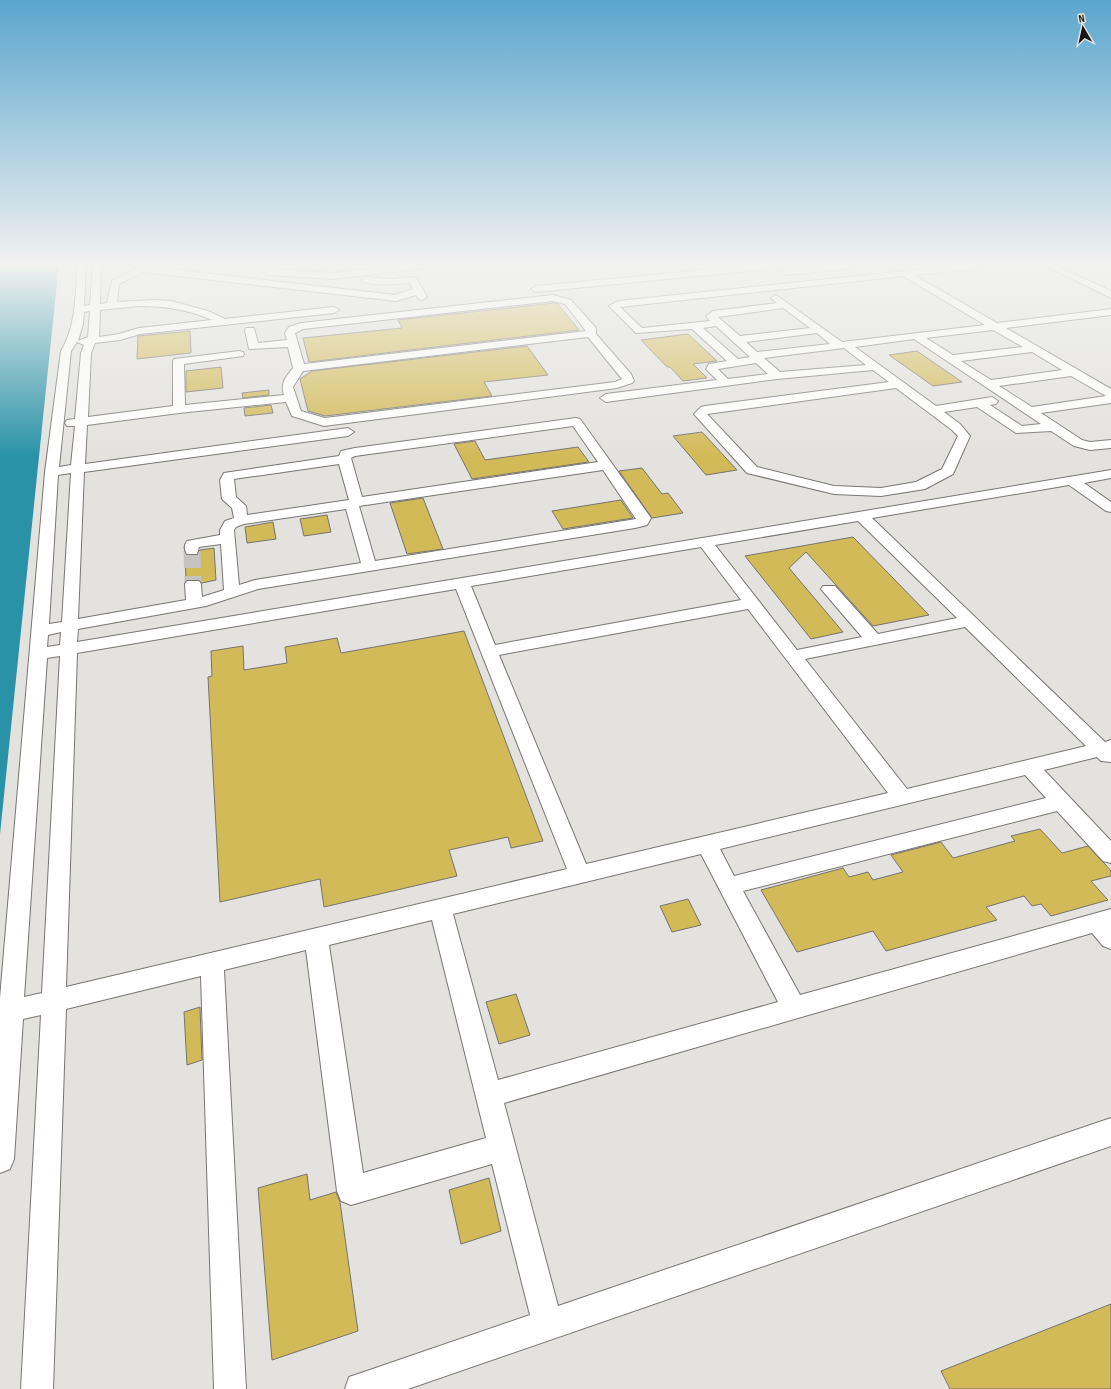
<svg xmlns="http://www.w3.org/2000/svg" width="1111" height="1389" viewBox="0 0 1111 1389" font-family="'Sofia Sans Condensed',sans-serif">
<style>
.water{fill:#2992a7}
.building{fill:#d3ba58;stroke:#74736f}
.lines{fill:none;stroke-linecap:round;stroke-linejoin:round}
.minor-tunnel{stroke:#c4c3c0;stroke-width:17;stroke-dasharray:17 8;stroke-linecap:butt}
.minor-casing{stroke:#777672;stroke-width:2}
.minor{fill:#fff;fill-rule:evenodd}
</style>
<rect width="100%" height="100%" fill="#e3e2de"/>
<path class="water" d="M0,263h59l-59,571z"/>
<g class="building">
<path d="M554,303h3l22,27 -270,32 -6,-24 99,-10 -4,-8z"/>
<path d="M190,331l1,22 -54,6 1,-23z"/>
<path d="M688,334l29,27 -24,3 14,14 -24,3 -13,-14h-3l-26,-27z"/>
<path d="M527,346l21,29 -64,7 8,14 -167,20 -17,-5 -8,-32 12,-8z"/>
<path d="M917,351l45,31 -29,4 -44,-31z"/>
<path d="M221,367l2,21 -37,4v-21z"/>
<path d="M269,390v5l-26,3 -1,-5z"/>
<path d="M271,405l2,8 -28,3 -1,-8z"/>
<path d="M702,432l35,38 -31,5 -33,-39z"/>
<path d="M475,441l10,19 93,-13 11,15 -117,17 -18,-35z"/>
<path d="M642,468l20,26 6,-1 15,20 -31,5 -33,-47z"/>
<path d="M423,498l20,51 -36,5 -17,-51z"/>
<path d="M621,500l12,18 -70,11 -11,-18z"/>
<path d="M327,515l4,17 -27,4 -4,-17z"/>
<path d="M273,522l3,17 -29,4 -2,-16z"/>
<path d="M853,537l76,78 -56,11 -67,-74 -17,16 54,64 -32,7 -66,-83z"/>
<path d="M214,548l2,32 -14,3 -3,-3h-13l-1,-27 2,3h10l3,-6z"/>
<path d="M464,631l79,210 -32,7 -3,-11 -59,13 8,26 -133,31 -4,-28 -100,23 -12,-225 4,-1 -1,-25 32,-5 1,24 43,-7 -2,-16 52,-9 4,15z"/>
<path d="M1040,829l22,24 26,-7 16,17 7,8v5l-20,5 17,19 -57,16 -10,-12 -9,2 -8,-10 -38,11 11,13 -111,31 -13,-20 -76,21 -36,-62 82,-22 6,9 19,-5 5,8 30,-8 -12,-17 50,-13 12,16 62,-17 -4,-5z"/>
<path d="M688,899l13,26 -29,7 -12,-26z"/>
<path d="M516,994l14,41 -31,9 -13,-42z"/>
<path d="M200,1007l2,53 -15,5 -3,-53z"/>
<path d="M307,1174l3,26 26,-8 4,10 18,129 -86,29 -14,-172z"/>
<path d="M489,1178l12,53 -40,13 -12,-54z"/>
<path d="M1111,1304v85h-161l-9,-18z"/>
</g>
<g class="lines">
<path class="minor-tunnel" d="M192,551l1,33"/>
<g class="minor-casing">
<g id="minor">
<path d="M78,263h8l-2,43 6,-1 3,-42h8l-1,41 7,-1 5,-22 35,-18h10l-6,4 244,28 18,-6 -3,-6c-11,1 -41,4 -49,-3l5,-3 25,2 22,-2 3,1 11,19 -5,3 -3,-1 -3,-4 -20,6 -253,-29 -24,12 -2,18 37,-2 17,1 37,10 17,8 109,-12 5,3 -5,3 -194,21 -20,6 -25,3 -4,10 -3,64 85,-11v-45l1,-2 65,-8 4,1 1,2 -1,2 -59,8 1,41 99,-10c-4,-12 2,-18 9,-27l-5,-21 -39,2 -4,-19 1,-2h8l4,15 29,-3 -2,-7 4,-6 12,-4 252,-28 18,5 25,28v6l35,40 3,7 -2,2 -15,5 -293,38 -32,-10 -6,-14 -107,11 -92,12 -2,39 263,-36 6,4 -6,4 -264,36 -6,147 108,-19 -1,-16 2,-3h12l2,3 1,13 22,-7 -3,-46 -22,3 -2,7h-10c-3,-4 -3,-9 0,-13l33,-6v-5l5,-9 9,-3 -2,-10 -10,-9 -2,-19 4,-7 115,-17 2,-5 14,-3 221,-30 4,1 71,99 -4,7 -12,3 -377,61 -52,17 -128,23 -1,13 1034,-172v8l-27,5 27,19v10l-5,-1 -37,-26 -197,33 233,224 6,-2v22l-10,-1 -4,-4 -53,13 67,71v22l-8,-2 -46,-50 -314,80 57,104 311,-86v40l-8,-3 -11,-13 -588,170 54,203 553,-188v28l-703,243h-63l4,-12 12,-4 169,-58 -38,-151 -141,41 -10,-4 -4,-10 -31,-241 -82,20 22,419h-32l-13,-413 -135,33 -13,380h-32l20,-374 -18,4 -9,140 -4,10 -10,4v-175l45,-526 16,-121c16,-27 14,-57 17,-88zM553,301l12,3 21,27 -282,33 -9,-31 8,-4zM138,306c26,0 50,3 74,14l-73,8 -20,6 -20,3 1,-27zM90,311l-2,26 -10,4 5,-17 1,-12zM588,337l34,42 -7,3 -290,36 -24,-7 -8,-24 10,-16zM77,342l7,3 -3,8 -6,66 -8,1 -2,3 2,3h8l-4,39 -12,2 12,-116zM573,426l25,36 -236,35 -11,-39 4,-2zM339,464l10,36 -102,15 -1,-9 -10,-9 -2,-18zM603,470l33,49 -261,42 -16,-55zM71,473l-9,149 -13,2 9,-149zM346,509l15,54 -106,17 -16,5 -5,-55 2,-3 8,-3zM858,521l99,97 -79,16 -43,-48h-12l-2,3 41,48 -65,13 -82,-105zM701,547l40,53 -246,45 -24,-59zM456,589l111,280 -501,118 11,-334zM748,609l140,184 -302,71 -87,-209zM965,627l121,119 -179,43 -102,-130zM61,632l-1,13 -13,2 1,-12zM60,656l-18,337 -18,4 23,-339zM1025,775l21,23 -312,78 -14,-27zM701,854l77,148 -280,78 -45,-166zM432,920l54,218 -123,35 -34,-228z"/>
<path d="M423,263h22l-4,3 -108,13 -64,-4 -5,-3 5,-3 64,4z"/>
<path d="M777,263h26l-4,3 -263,26 -5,-3 5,-3z"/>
<path d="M852,263h26l-4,3 -88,9 -5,-3 5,-3z"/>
<path d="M983,263h25l-4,3 -90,9 83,48 114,-14v6l-105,13 105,61v14l-70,10 41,27 8,2 21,-2v8l-21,2 -16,-4 -23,-15 -35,2 -39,-26 -33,5 16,12 10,12 -17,38 -28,15 -44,7 -47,-2 -87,-21 -53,-59 7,-7 4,-1 184,-24 -16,-12 -96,9 -171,23 -6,-4 6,-4 111,-14 -11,-11 3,-5 18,-3 -35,-32 -56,4 -27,-27 9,-5zM903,276l82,49 -143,17 -66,-47 -5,3 6,5 -64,8 -7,5 4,5 -68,7 -22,-21zM783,308l27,20 -70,8 -22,-19zM716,326l34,31 -12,2 -35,-31zM993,330l30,17 -70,8 -27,-17zM817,333l13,11 -73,8 -11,-10zM914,339l127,85 -19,2 -32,-21 6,-1 2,-3 -6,-4 -56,9 -81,-59zM844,348l22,17 -86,7 -16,-14zM1032,352l30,18 -71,10 -30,-19zM756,363l12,11 -40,5 -10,-10zM1071,376l35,20 -74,11 -33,-21zM896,388l56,42 6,6 -16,33 -26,13 -35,6 -47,-2 -77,-19 -50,-53z"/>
<path d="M1040,263h10l61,28v7z"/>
</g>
</g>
<use href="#minor" class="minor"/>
</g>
<linearGradient id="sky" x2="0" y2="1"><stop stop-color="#5ba6ce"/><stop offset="0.58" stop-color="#f2f2f0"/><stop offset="1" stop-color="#f2f2f0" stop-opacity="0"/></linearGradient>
<rect width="1111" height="457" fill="url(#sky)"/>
<g transform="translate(1083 28) rotate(351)" stroke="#e3e2de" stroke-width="3" paint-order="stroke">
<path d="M0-3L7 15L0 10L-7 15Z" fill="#151513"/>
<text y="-6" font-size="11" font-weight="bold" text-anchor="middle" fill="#151513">N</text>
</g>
</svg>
